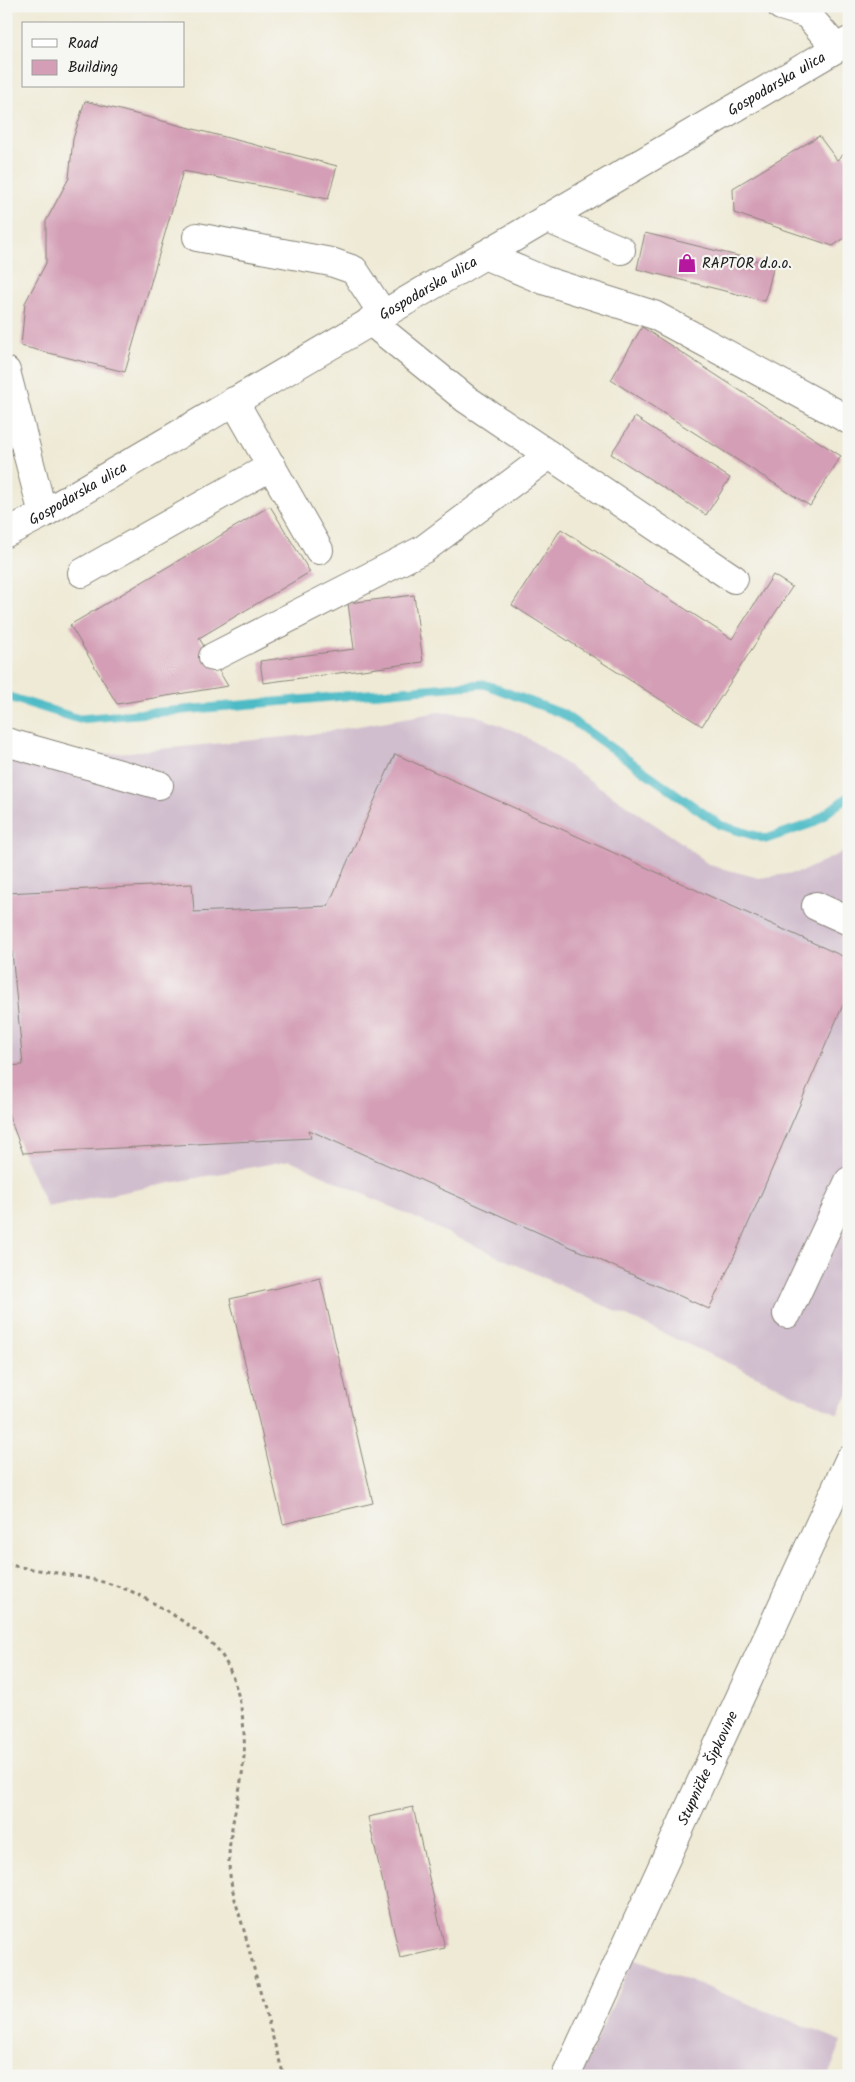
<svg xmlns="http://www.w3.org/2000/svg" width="855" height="2082" viewBox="0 0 855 2082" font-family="Kalam,sans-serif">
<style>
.industrial{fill:#d0bdcd}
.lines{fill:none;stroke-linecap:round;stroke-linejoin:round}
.stream{stroke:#4dbbc6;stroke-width:9}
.building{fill:#d49fb6}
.minor-casing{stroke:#868378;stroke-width:30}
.path{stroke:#868378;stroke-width:3;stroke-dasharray:4 4;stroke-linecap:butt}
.minor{stroke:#fff;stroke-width:28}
.labels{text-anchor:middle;stroke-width:4.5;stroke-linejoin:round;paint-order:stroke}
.street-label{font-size:15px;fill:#1c1c1c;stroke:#f6f6f2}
.poi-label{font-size:15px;fill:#1c1c1c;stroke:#f6f6f2;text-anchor:start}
</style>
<rect width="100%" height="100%" fill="#f6f6f2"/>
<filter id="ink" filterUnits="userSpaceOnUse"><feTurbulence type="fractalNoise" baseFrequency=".02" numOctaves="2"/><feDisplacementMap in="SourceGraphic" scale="10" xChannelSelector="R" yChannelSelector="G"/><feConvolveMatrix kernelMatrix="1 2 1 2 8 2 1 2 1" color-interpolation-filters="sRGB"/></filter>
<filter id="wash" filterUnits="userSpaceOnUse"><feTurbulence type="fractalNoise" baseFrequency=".0096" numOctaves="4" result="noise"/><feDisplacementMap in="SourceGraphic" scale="20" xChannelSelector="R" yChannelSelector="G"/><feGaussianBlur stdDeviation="1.12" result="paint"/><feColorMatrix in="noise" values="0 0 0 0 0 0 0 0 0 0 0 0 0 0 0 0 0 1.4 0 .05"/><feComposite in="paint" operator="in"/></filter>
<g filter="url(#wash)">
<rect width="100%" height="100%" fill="#efead5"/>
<g class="industrial">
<path d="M439,712l36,3 47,19 160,109 27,22 50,13 42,-6 48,-23v543l-11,22 -548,-254 -243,47 -24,-54 -17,-45v-372l81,20 219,-21z"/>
<path d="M634,1958l208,83 -14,35h-248z"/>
</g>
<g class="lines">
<path class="stream" d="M6,696l73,23 405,-35 79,30 157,111 46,14 47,-16 36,-27"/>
</g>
<g id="blocks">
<g class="building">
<path d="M85,101l252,65 -9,33 -145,-28 -58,201 -104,-26 4,-43 21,-40v-42l23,-43 4,-39z"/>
<path d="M819,136l18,24 7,-6 5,6v75l-16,11 -99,-33 -1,-25z"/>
<path d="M645,233l129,32 -9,36 -128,-32z"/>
<path d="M642,327l199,129 -31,50 -199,-126z"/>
<path d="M635,417l95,61 -24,37 -95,-61z"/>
<path d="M270,506l40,66 -111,66 29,48 -111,18 -47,-79z"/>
<path d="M561,529l171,110 41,-64 19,12 -90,139 -190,-121z"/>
<path d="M414,595l9,67 -160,21 -3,-22 94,-12 -6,-46z"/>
<path d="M395,754l454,205v32l-116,268 -24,50 -400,-179 2,8 -288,15 -17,-45v-42l17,-1 -11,-113h-6v-59l186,-9 2,28 134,-6z"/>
<path d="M320,1278l53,225 -90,21 -53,-225z"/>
<path d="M413,1807l32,141 -45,10 -32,-141z"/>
</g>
</g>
</g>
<g filter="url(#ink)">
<use href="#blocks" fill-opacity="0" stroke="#868378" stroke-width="1"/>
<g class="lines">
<g class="minor-casing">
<g id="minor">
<path d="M781,6l26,8 29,34"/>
<path d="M546,218l75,32"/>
<path d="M197,237l134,25 23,8 29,44"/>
<path d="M484,255l59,25 111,35 195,105"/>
<path d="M370,321l96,78 268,180"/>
<path d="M6,371l37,143"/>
<path d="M234,401l85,149"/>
<path id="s1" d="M6,533l37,-19 806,-473"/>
<path d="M82,573l190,-107"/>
<path d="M213,657l211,-108 125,-94"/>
<path d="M6,742l153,43"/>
<path d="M816,906l33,15"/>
<path d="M787,1314l62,-133"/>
<path id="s2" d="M566,2076l283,-616"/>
</g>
</g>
<path class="path" d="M6,1564c40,9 84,11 122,26 22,9 81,45 93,64 18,28 25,68 23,102 -2,33 -14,67 -15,100 -1,26 9,53 16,78 12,47 25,95 39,142"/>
<use href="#minor" class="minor"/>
</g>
</g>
<defs>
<g id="shop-bare" transform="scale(1.5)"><path d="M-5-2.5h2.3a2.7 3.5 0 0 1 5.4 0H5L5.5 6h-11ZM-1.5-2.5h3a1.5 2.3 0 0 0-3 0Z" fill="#b5179e" stroke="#f6f6f2" stroke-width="2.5" paint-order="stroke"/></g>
</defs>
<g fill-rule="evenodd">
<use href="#shop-bare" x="687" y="263"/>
</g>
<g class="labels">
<g class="street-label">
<text dy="5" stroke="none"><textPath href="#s1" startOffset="892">Gospodarska ulica</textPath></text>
<text dy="5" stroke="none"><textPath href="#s1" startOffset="488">Gospodarska ulica</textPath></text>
<text dy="5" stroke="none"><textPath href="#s1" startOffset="82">Gospodarska ulica</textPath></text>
<text dy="5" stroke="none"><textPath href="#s2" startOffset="339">Stupničke Šipkovine</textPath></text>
</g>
<g class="poi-label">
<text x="702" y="268">RAPTOR d.o.o.</text>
</g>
</g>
<rect width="855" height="2082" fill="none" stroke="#f6f6f2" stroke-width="25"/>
<rect x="22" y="22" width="162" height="65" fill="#f6f6f2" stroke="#9f9f9c"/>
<rect x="32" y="39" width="25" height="8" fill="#ffffff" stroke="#9f9f9c"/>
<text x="68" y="48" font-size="15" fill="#1c1c1c">Road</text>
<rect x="32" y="60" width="25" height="15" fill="#d49fb6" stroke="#9f9f9c"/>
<text x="68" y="72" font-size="15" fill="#1c1c1c">Building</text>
</svg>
